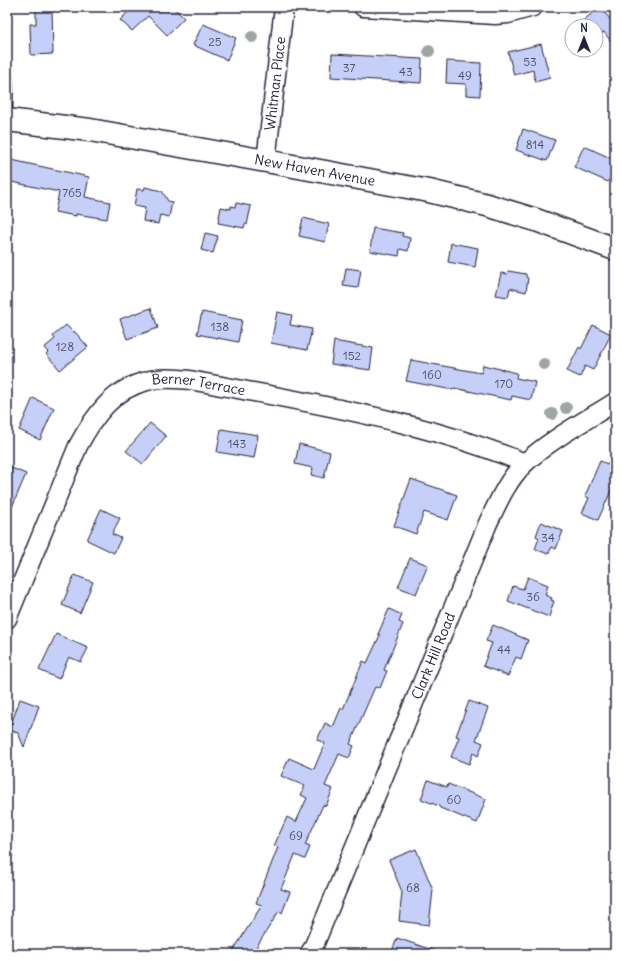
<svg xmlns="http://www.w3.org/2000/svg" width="622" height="961" viewBox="0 0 622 961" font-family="Delius,sans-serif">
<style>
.building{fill:#c6cff7;stroke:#22223b}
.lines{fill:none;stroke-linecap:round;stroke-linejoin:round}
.service-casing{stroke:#22223b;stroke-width:12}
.minor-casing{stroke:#22223b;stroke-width:21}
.secondary-casing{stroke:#22223b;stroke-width:25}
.service{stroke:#fff;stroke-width:9}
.minor{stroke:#fff;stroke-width:18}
.secondary{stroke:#fff;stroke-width:22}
.tree{fill:#9fa5a3}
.labels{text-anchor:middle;stroke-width:3;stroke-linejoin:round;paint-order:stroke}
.number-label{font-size:12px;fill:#4b4d6a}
.street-label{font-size:14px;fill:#22223b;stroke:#fff}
</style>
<rect width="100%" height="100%" fill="#fff"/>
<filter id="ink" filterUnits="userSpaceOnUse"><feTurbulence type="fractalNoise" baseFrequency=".025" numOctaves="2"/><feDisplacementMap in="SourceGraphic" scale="8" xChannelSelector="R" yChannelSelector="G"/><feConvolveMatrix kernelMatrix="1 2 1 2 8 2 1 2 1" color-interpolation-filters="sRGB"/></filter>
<g filter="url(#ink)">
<g class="building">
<path d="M36,7h16l1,47 -22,1 -1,-31h6z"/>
<path d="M133,7h40l11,11 -17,17 -19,-19 -16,15 -12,-11z"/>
<path d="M600,7l15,18v22l-11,-15 -8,6v-12h-20z"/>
<path d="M203,24l33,14 -9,22 -34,-15z"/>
<path d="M572,29v13l-6,-8z"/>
<path d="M541,44l9,34 -15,4 -2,-12 -19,5 -6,-23z"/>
<path d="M332,54l90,5 -1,24 -90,-6z"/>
<path d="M447,61l34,2 -1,33 -14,-1v-11l-20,-1z"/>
<path d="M523,129l32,11 -8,21 -31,-11z"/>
<path d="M584,146l31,14v6l-7,16 -34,-15z"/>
<path d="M7,159l82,18 -4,20 25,5 -3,17 -31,-5v2l-21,-4 4,-20 -52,-11z"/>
<path d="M145,187l17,4 6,10 4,1 -3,15 -9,-2 -2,9 -15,-3 2,-13 -11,-2 3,-17 7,1z"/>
<path d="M236,203l15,3 -4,19 -2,-1 -1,4 -26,-5 3,-16 10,2v-3l4,1z"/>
<path d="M303,218l26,6 -4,18 -26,-6z"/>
<path d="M373,228l30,5 -1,3 8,2 -2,13 -8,-2 -1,7 -29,-5z"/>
<path d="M205,233l13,3 -5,17 -12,-3z"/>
<path d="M451,243l27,5 -3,19 -27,-5z"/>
<path d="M346,268l15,2 -3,18 -15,-2z"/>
<path d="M508,271l18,3v3l2,1 -2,14 -16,-4 -2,9 -12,-2 5,-22 6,1z"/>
<path d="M151,308l7,20 -31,11 -7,-20z"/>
<path d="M202,312l40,8 -4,22 -41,-8z"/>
<path d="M277,312l15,3 -2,10 22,4 -5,21 -36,-7z"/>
<path d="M66,325l6,6 3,1 13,15 -28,23 -14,-16 2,-2 -4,-4 11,-9 -2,-3z"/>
<path d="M593,325l18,9 -18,36 -8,-4 -5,11 -13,-6 12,-24 2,2z"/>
<path d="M334,341l39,7 -3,22 -39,-6z"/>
<path d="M411,360l70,13 2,-8 34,8 -1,5 19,4 -4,18 -19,-4 -1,4 -57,-12 -1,2 -47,-9z"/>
<path d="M33,398l21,10 -14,32 -21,-10z"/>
<path d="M150,423l16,13 -23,28 -17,-13z"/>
<path d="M221,429l37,6 -4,23 -37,-6z"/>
<path d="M299,444l31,8 -6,26 -13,-3 2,-7 -18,-4z"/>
<path d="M600,461l15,6v15l-17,38 -16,-7 7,-15 -4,-2z"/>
<path d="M7,466l19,8 -19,45z"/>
<path d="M411,479l46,16 -9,25 -24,-8 -8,22 -22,-8z"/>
<path d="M101,509l19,9 -8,16 9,4 -7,15 -27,-13z"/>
<path d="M541,522l22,9 -7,18 -4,-2 -4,7 -13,-5 4,-11 -3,-2z"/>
<path d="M410,558l18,7 -12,29 -18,-7z"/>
<path d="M74,575l19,7 -13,31 -18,-8z"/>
<path d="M528,577l20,8 -3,10 7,3 -1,2 3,1 -5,16 -41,-16 5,-15 10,3z"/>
<path d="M389,609l13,6 -3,7 4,2 -19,46 3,1 -7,17 -5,-1 -25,57 4,2 -5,12 -10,-4 -14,32 8,3 -7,17 -3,-1 -18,40 5,2 -5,12 -10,-4 -14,34 9,3 -8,21 -3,-2 -27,43h-21l31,-49 -6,-2 22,-56 -4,-1 13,-29 9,5 11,-24 -6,-3 4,-9 -24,-10 8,-18 25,11 11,-26 -8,-3 8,-17 8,4 8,-19 2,1 20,-48 4,2 13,-28 -2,-1z"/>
<path d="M493,625l35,15 -7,19 -5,-2 -8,19 -25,-10 9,-23 -6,-2z"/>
<path d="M56,634l32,14 -7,14 -12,-5 -10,22 -20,-9z"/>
<path d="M20,699l19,7 -15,41 -6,-14 -9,-3z"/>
<path d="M469,701l19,7 -12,32 7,3 -5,13 -5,-3 -4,11 -18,-7 8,-20 -3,-1z"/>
<path d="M428,780l19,7 1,-3 38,15 -9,24 -37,-15 -1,-2 -18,-7z"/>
<path d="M416,849l17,41 -4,35 -30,-4 3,-29 -13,-32z"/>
<path d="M397,938l41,14v2h-47z"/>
</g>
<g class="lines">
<g class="service-casing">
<path id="service" d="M7,74l1,16 -1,27"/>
</g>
<g class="minor-casing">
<g id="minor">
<path d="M363,7l132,8 13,-1 25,-7"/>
<path id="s1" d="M266,161l18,-154"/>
<path id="s2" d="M7,619l71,-173c16,-30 35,-57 69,-65 14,-4 29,-2 43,-1 113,22 228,39 335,83"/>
<path id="s3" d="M309,954l4,-6 175,-425c10,-21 20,-44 37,-60 24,-23 62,-43 90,-61"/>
</g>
</g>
<g class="secondary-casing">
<g id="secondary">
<path id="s4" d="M7,120l83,10 176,31 163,30 58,14 49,15 79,29"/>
</g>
</g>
<use href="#service" class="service"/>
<use href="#minor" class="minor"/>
<use href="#secondary" class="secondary"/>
</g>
<g class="tree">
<circle cx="252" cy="37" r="6"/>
<circle cx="429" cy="51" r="6"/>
<circle cx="544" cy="364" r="6"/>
<circle cx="566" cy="408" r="6"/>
<circle cx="552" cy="414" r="6"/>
</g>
</g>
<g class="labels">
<g class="number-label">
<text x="215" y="46">25</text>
<text x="530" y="66">53</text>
<text x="349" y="72">37</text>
<text x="406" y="76">43</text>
<text x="465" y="80">49</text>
<text x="535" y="149">814</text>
<text x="72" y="197">765</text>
<text x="220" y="331">138</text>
<text x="65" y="351">128</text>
<text x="352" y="360">152</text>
<text x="432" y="379">160</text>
<text x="504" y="388">170</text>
<text x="237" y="448">143</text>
<text x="548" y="542">34</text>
<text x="533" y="601">36</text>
<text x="504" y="654">44</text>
<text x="454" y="804">60</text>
<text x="296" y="840">69</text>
<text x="413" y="892">68</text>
</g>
<g class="street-label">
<text dy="5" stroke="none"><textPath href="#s1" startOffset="78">Whitman Place</textPath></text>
<text dy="5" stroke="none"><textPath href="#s4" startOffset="312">New Haven Avenue</textPath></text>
<text dy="5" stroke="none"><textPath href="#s2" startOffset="337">Berner Terrace</textPath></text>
<text dy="5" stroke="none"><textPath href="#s3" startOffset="323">Clark Hill Road</textPath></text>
</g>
</g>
<rect width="622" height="961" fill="none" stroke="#fff" stroke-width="24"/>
<rect x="12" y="12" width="598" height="937" fill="none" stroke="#22223b" stroke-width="1.5" filter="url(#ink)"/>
<g transform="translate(584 38)"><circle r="19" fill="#ffffff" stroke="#a7a7b1"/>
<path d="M0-3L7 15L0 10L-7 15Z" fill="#22223b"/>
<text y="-6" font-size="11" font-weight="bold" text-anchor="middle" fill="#22223b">N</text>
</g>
</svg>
